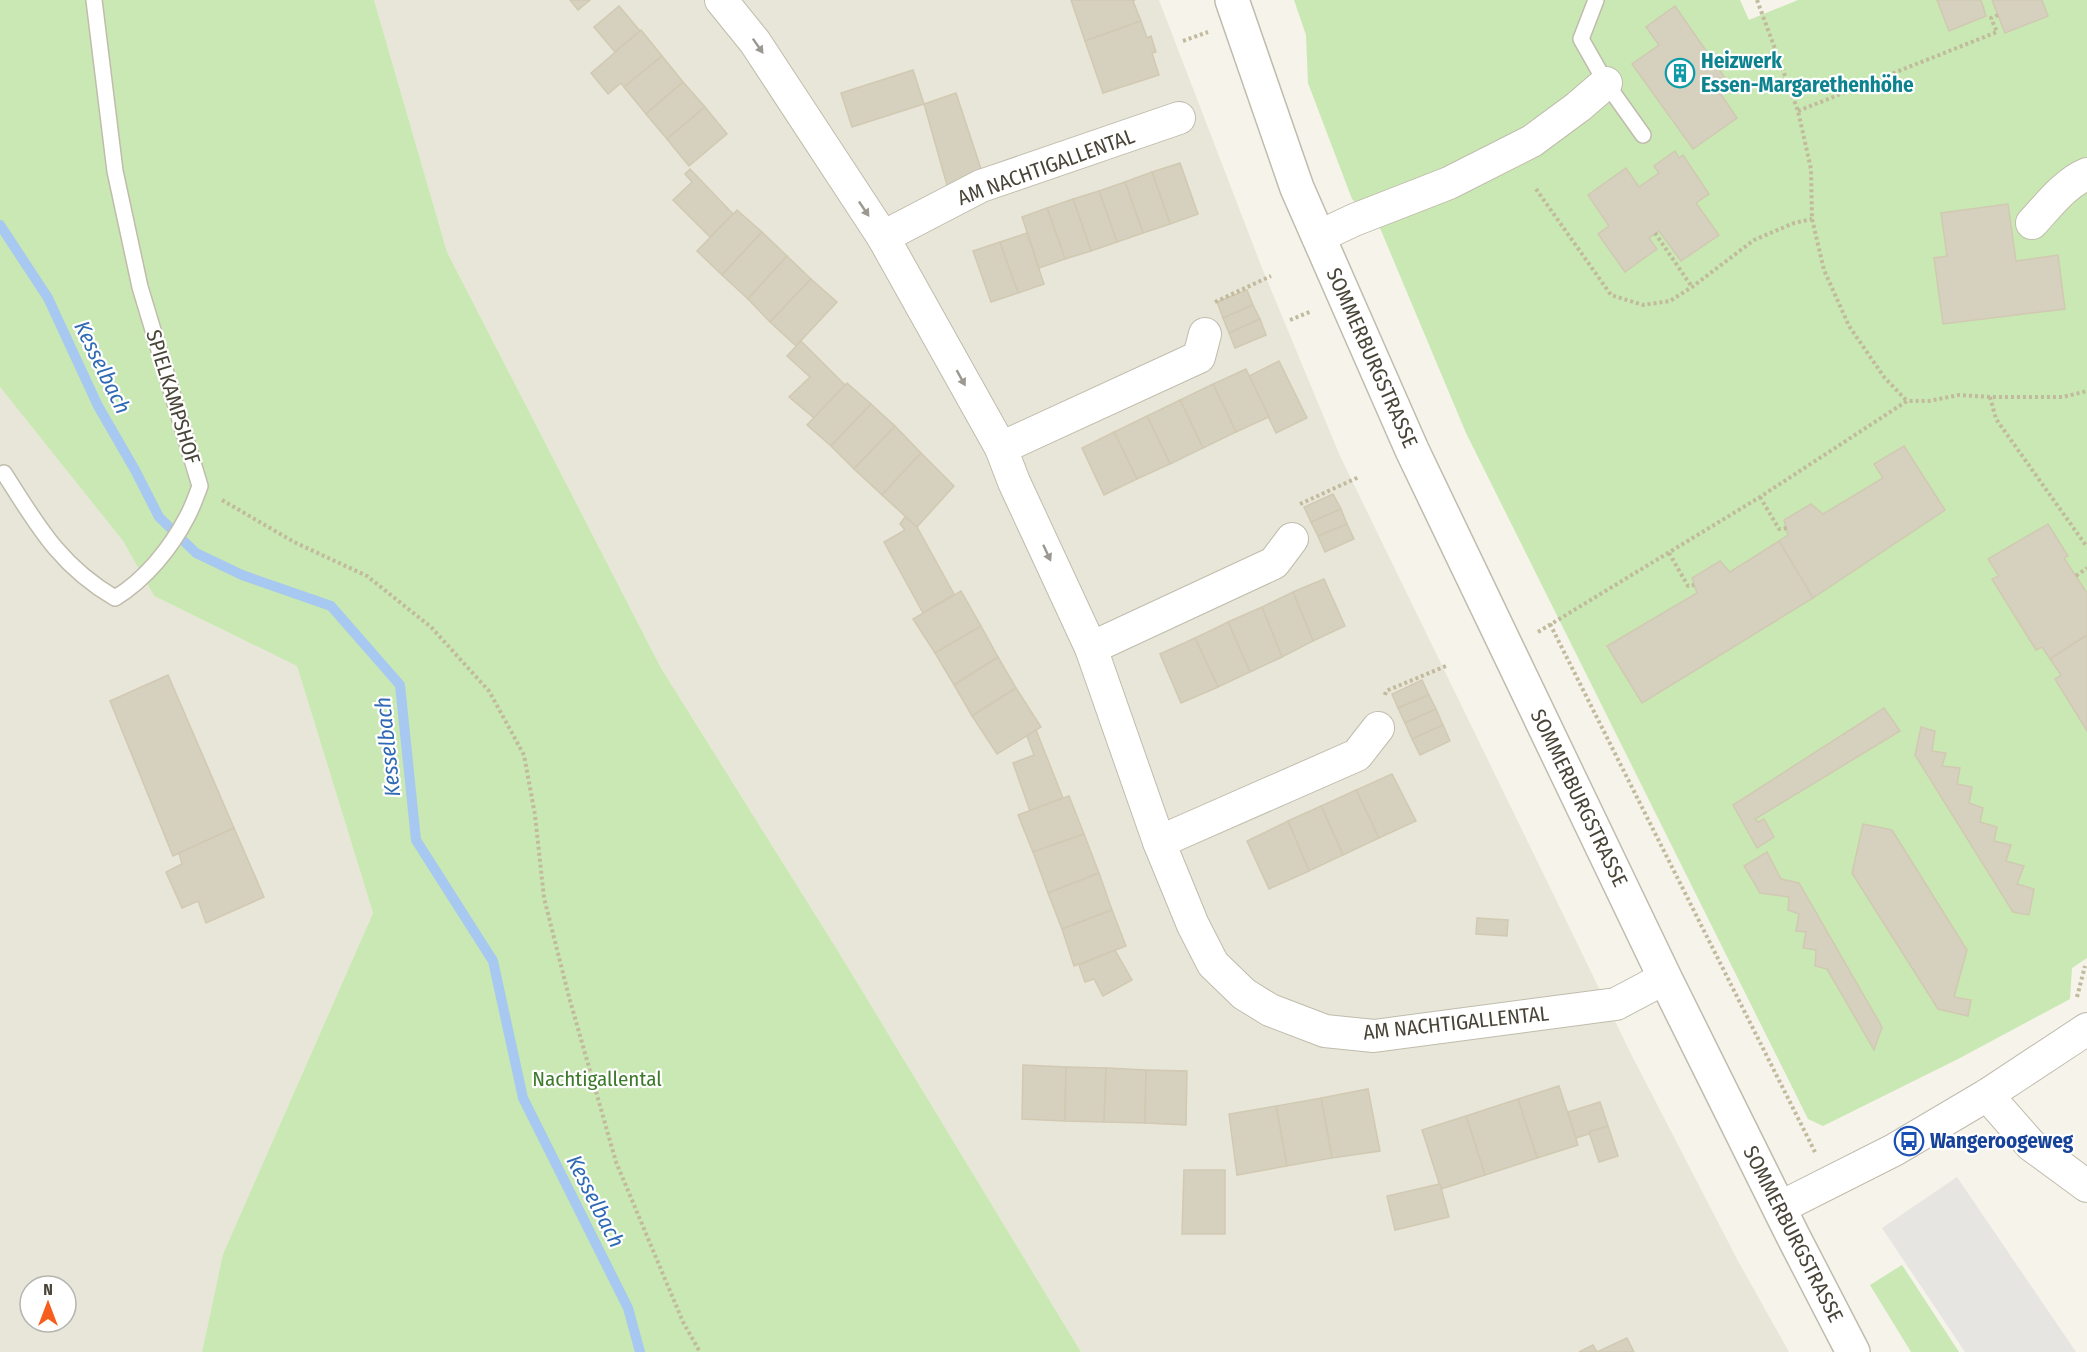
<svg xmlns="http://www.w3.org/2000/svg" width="2087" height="1352" viewBox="0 0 2087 1352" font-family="'Fira Sans Condensed',sans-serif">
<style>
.residential{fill:#e8e6d8;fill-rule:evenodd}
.green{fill:#c9e8b3}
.parking{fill:#e6e5e1}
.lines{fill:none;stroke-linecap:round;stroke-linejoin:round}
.stream{stroke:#a7c8f0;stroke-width:10}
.building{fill:#d6d0bf;stroke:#d1c9b2;stroke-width:1.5}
.service-casing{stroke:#c0bcac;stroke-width:18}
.minor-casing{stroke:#c0bcac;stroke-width:34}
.tertiary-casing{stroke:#c0bcac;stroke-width:36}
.path{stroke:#c2ba9d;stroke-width:4;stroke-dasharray:3 3;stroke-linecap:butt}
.service{stroke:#fff;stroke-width:15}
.minor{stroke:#fff;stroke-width:32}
.tertiary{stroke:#fff;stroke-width:33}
.oneway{fill:#9b9892}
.labels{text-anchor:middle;stroke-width:4.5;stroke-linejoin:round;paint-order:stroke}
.culture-label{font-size:21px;font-weight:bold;fill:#0d838f;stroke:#fff;text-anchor:start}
.street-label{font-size:21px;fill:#494438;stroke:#fff}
.park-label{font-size:21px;fill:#3e7a2b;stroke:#fff}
.transit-label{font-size:21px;font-weight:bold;fill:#164399;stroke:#fff;text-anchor:start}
.water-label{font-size:22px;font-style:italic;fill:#316ab4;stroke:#fff}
</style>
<rect width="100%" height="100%" fill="#f5f3ea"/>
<g class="residential">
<path d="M374,0h785l103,268 78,188 291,598 107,207 51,91h-708l-243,-401 -177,-283 -214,-416z"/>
<path d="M0,387l123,154 31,55 143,70 76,247 -150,341 -21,98h-202zM30,1286h36v36h-36z"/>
</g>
<g class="green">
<path d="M0,0h374l73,252 214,416 177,283 243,401h-879l21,-98 150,-341 -76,-247 -143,-70 -31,-55 -123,-154z"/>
<path d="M1294,0h446l9,20 49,-20h289v958l-15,10 -2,31 -112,60 -135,67 -15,-7 -342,-686 -86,-205 -28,-29 -44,-116 -2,-48z"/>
<path d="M1902,1265l57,87h-48l-41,-67z"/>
</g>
<path class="parking" d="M1957,1177l119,175h-111l-83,-124z"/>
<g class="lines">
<path class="stream" d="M0,225l48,73 50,108 37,64 24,47 37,36 46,22 89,31 69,79 16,155 77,121 30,137 105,210 12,44"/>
</g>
<g class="building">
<path d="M570,0h20l-12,10z"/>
<path d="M1071,0h64l-2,1 8,20 -56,20z"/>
<path d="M1937,0h44l5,16 -37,15z"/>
<path d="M1992,0h50l6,16 -43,17z"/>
<path d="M619,6l21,25 -25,21 -21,-25z"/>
<path d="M1675,6l53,76 -10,8 19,28 -44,31 -61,-85 27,-19 -13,-18z"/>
<path d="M1141,21l6,17 4,-2 5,16 -4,1 7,22 -56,18 -18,-52z"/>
<path d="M641,30l21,26 -38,31 -3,-4 -13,11 -17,-21z"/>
<path d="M662,56l21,26 -37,32 -22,-27z"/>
<path d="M913,70l11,34 -72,23 -11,-34z"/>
<path d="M683,82l22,25 -38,32 -21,-25z"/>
<path d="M956,93l27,82 -36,10 -23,-81z"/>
<path d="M705,107l22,27 -38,32 -22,-27z"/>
<path d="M1675,151l4,7 4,-3 26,39 -13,9 23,32 -38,26 -22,-30 -10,7 8,11 -32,23 -27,-38 11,-8 -21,-31 38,-27 13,19 20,-14 -5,-7z"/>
<path d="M1180,163l18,51 -28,10 -18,-52z"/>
<path d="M690,169l43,45 -23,23 -37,-37 19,-18 -7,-8z"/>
<path d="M1152,172l18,52 -27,9 -18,-51z"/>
<path d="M1125,182l18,51 -26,9 -18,-51z"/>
<path d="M1099,191l18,51 -26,9 -18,-52z"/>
<path d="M1073,199l18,52 -26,8 -18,-51z"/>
<path d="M2008,204l8,57 42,-6 7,54 -122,15 -9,-66 13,-2 -6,-43z"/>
<path d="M1047,208l18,51 -26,9 -17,-51z"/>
<path d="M737,210l25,22 -40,43 -25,-24z"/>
<path d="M762,232l25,24 -39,43 -26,-24z"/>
<path d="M1027,233l17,51 -26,9 -18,-51z"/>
<path d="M1000,242l18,51 -27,9 -18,-51z"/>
<path d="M787,256l24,23 -41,43 -22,-23z"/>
<path d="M811,279l26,23 -41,44 -26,-24z"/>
<path d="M1247,290l6,15 -30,13 -6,-16z"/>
<path d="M1253,305l7,14 -31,14 -6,-15z"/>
<path d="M1260,319l6,16 -31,13 -6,-15z"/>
<path d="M801,341l44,44 -31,33 -25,-21 21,-20 -23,-21z"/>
<path d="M1279,361l28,57 -31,15 -27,-57z"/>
<path d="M1246,369l23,48 -33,15 -23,-48z"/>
<path d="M847,383l24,21 -40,42 -24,-21z"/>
<path d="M1213,384l23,48 -33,16 -23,-48z"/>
<path d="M1180,400l23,48 -33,16 -23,-48z"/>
<path d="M871,404l24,22 -41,43 -23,-23z"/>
<path d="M1147,416l23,48 -33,15 -23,-47z"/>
<path d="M895,426l26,27 -39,42 -28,-26z"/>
<path d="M1114,432l23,47 -33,16 -22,-47z"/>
<path d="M1904,446l41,64 -132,88 -34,-57 9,-6 -4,-15 27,-16 12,10 60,-36 -9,-14z"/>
<path d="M921,453l33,33 -37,41 -35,-32z"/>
<path d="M1333,494l8,15 -30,13 -7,-15z"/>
<path d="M1341,509l6,15 -29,12 -7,-14z"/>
<path d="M905,517l12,10 37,67 -31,19 -39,-71 21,-12 -5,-6z"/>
<path d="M1347,524l7,15 -29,13 -7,-16z"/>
<path d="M2048,524l20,32 -4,2 23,35v42l-37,24 -8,-12 -6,3 -44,-71 7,-3 -11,-17z"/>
<path d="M1779,541l34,57 -171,105 -35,-57 90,-53 -5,-15 28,-17 10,11z"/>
<path d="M1324,579l21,47 -32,15 -20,-49z"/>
<path d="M961,591l20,35 -46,27 -22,-34z"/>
<path d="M1293,592l20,49 -31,16 -20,-50z"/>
<path d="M1262,607l20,50 -32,15 -22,-50z"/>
<path d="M1228,622l22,50 -32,15 -23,-49z"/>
<path d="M981,626l17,31 -44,28 -19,-32z"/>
<path d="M2087,635v96l-32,-52 6,-4 -11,-16z"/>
<path d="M1195,638l23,49 -37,16 -21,-49z"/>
<path d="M998,657l18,31 -44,28 -18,-31z"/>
<path d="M168,675l66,153 -61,28 -63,-155z"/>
<path d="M1422,680l7,15 -31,13 -6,-14z"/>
<path d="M1016,688l25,39 -44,27 -25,-38z"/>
<path d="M1429,695l7,14 -31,14 -7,-15z"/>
<path d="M1884,708l16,23 -145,88 3,3 6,-3 10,18 -17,11 -24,-43z"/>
<path d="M1436,709l7,16 -31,14 -7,-16z"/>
<path d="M1443,725l7,16 -30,14 -8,-16z"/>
<path d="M1921,727l14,4 -3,20 14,2 -4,13 18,2 -3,16 15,3 -3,16 14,5 -3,14 17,5 -3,14 17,4 -5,16 18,5 -7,18 17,5 -5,26 -16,-3 -98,-157z"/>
<path d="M1036,730l27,68 -33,13 -17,-48 21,-8 -7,-19z"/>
<path d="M1392,774l24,47 -37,17 -23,-48z"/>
<path d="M1356,790l23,48 -36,17 -22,-49z"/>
<path d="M1069,796l15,38 -51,18 -15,-37z"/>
<path d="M1321,806l22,49 -34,16 -21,-50z"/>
<path d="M1288,821l21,50 -40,18 -22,-48z"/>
<path d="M1863,824l29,6 75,120 -13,47 17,3 -3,16 -30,-7 -86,-136z"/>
<path d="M234,828l30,69 -58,26 -8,-22 -16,7 -16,-36 16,-8 -3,-11z"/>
<path d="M1084,834l15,39 -51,20 -15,-41z"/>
<path d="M1767,852l14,27 18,4 83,144 -8,23 -47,-81 -12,-3 1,-16 -13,-2 3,-16 -10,-1 3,-17 -11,-4 1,-13 -29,-4 -16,-27z"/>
<path d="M1099,873l13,37 -50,19 -14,-36z"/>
<path d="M1112,910l14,36 -52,20 -12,-37z"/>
<path d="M1477,918l31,2 -1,16 -31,-2z"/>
<path d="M1115,950l17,30 -29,16 -9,-17 -9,3 -6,-17z"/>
<path d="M1023,1065l43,2 -1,54 -43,-2z"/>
<path d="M1066,1067l40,1 -2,54 -39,-1z"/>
<path d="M1106,1068l40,2 -1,53 -41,-1z"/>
<path d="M1146,1070l41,1 -1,54 -41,-2z"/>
<path d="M1559,1086l19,59 -41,13 -19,-59z"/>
<path d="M1368,1089l12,62 -48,7 -11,-60z"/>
<path d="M1321,1098l11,60 -45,8 -11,-60z"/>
<path d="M1518,1099l19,59 -52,17 -19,-59z"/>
<path d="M1600,1102l8,24 -19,6v2l-13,4 -8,-26z"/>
<path d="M1276,1106l11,60 -50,9 -8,-61z"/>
<path d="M1466,1116l19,59 -44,14 -19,-59z"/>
<path d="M1608,1126l10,30 -19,6 -10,-30z"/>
<path d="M1184,1170h41v64h-43z"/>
<path d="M1440,1184l9,33 -54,13 -8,-34z"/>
<path d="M1627,1338l7,14h-37z"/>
<path d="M1593,1345l4,7h-18z"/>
</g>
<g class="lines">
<g class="service-casing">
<g id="service">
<path d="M1596,0l-15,39 25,44 37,52"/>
<path d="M4,473c33,52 56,93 111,125 30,-18 56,-50 72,-81 5,-9 9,-20 13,-31l-60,-199 -25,-116 -21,-171"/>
</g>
</g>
<g class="minor-casing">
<g id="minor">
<path d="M721,0l34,42 128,195 118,211 13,34 77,166 68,194 34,83 20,39 31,30 26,16 55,21 49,5 242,-32 49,-26"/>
<path d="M2032,223c16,-17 33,-40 55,-49"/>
<path d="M883,237l98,-51 198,-68"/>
<path d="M1318,237l36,-17 95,-37 83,-42 46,-34 28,-24"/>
<path d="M1001,448l198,-91 6,-23"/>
<path d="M1091,648l183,-85 18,-24"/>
<path d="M1159,842l198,-87 21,-27"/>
<path d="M1987,1095l44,50 56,41"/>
<path d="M1779,1208l115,-58 93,-55 100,-66"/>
</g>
</g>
<g class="tertiary-casing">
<path id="tertiary" d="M1232,0l65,188 115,262 253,528 128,258 60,116"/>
</g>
<g class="path">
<path d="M1757,0l41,111 13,58 1,50 12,51 25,56 35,51 23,24"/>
<path d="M1183,41l25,-9"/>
<path d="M1798,111l199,-79 -6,-14 7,-3"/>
<path d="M1536,189l75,106 32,10 27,-4 22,-14 62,-47 40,-17 18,-4"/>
<path d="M1655,233l37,54"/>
<path d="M1215,302l56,-26"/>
<path d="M1290,320l22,-9"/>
<path d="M1990,397l6,22 91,128"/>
<path d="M1760,497l19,32 8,-1"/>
<path d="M222,500l72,42 73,34 64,51 58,64 35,64 11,60 9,83 25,99 47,165 67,160 17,30"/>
<path d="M1300,504l59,-27"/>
<path d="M1669,553l19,33 6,-1"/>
<path d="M2076,576l11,-8"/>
<path d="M1550,624l265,528"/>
<path d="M1538,632l222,-135 147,-96h22l30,-6 31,2h73l24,-6"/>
<path d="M1385,695l1,-4 60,-25"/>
<path d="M2077,997l8,-31"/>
</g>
<use href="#service" class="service"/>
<use href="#minor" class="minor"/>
<use href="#tertiary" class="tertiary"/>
</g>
<defs><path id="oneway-solid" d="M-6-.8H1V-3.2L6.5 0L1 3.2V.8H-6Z" transform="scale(1.5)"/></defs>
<g class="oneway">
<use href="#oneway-solid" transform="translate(758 46) rotate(55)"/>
<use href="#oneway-solid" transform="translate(864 209) rotate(56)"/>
<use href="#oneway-solid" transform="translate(961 378) rotate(61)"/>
<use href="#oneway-solid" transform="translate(1047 553) rotate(65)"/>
</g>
<defs>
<g id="building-ring" transform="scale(1.5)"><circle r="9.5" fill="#fff" stroke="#0f9aa8" stroke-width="1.5"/><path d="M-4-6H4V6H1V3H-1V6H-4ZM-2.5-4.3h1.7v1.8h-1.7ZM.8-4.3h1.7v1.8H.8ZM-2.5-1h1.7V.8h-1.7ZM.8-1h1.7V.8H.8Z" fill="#0f9aa8"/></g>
<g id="bus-ring" transform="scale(1.5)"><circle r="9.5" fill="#fff" stroke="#1a4fb4" stroke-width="1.5"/><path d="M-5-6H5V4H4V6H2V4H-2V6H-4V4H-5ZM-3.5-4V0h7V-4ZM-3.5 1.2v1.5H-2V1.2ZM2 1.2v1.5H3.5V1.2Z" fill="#1a4fb4"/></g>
</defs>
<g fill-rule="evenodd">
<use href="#building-ring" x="1680" y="73"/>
<use href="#bus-ring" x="1909" y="1141"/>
</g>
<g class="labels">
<g class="culture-label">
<text x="1701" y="68">Heizwerk<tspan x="1701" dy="24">Essen-Margarethenhöhe</tspan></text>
</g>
<g class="street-label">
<text transform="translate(1046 167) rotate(-20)" y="7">AM NACHTIGALLENTAL</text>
<text transform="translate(1372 358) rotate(66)" y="7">SOMMERBURGSTRASSE</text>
<text transform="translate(173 397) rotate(73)" y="7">SPIELKAMPSHOF</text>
<text transform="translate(1579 798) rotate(64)" y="7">SOMMERBURGSTRASSE</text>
<text transform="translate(1456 1023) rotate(-6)" y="7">AM NACHTIGALLENTAL</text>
<text transform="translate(1793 1234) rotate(63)" y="7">SOMMERBURGSTRASSE</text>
</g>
<g class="park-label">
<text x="597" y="1086">Nachtigallental</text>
</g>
<g class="transit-label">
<text x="1930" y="1148">Wangeroogeweg</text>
</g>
<g class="water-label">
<text transform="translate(103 367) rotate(64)" y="8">Kesselbach</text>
<text transform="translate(387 747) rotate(-96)" y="8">Kesselbach</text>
<text transform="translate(596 1201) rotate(63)" y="8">Kesselbach</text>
</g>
</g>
<g transform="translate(48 1304)"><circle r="28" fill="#ffffff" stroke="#b6b4af" stroke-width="1.5"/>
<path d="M0-4.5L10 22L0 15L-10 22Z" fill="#f75e1e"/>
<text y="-9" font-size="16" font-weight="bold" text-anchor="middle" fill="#494438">N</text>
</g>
</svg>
